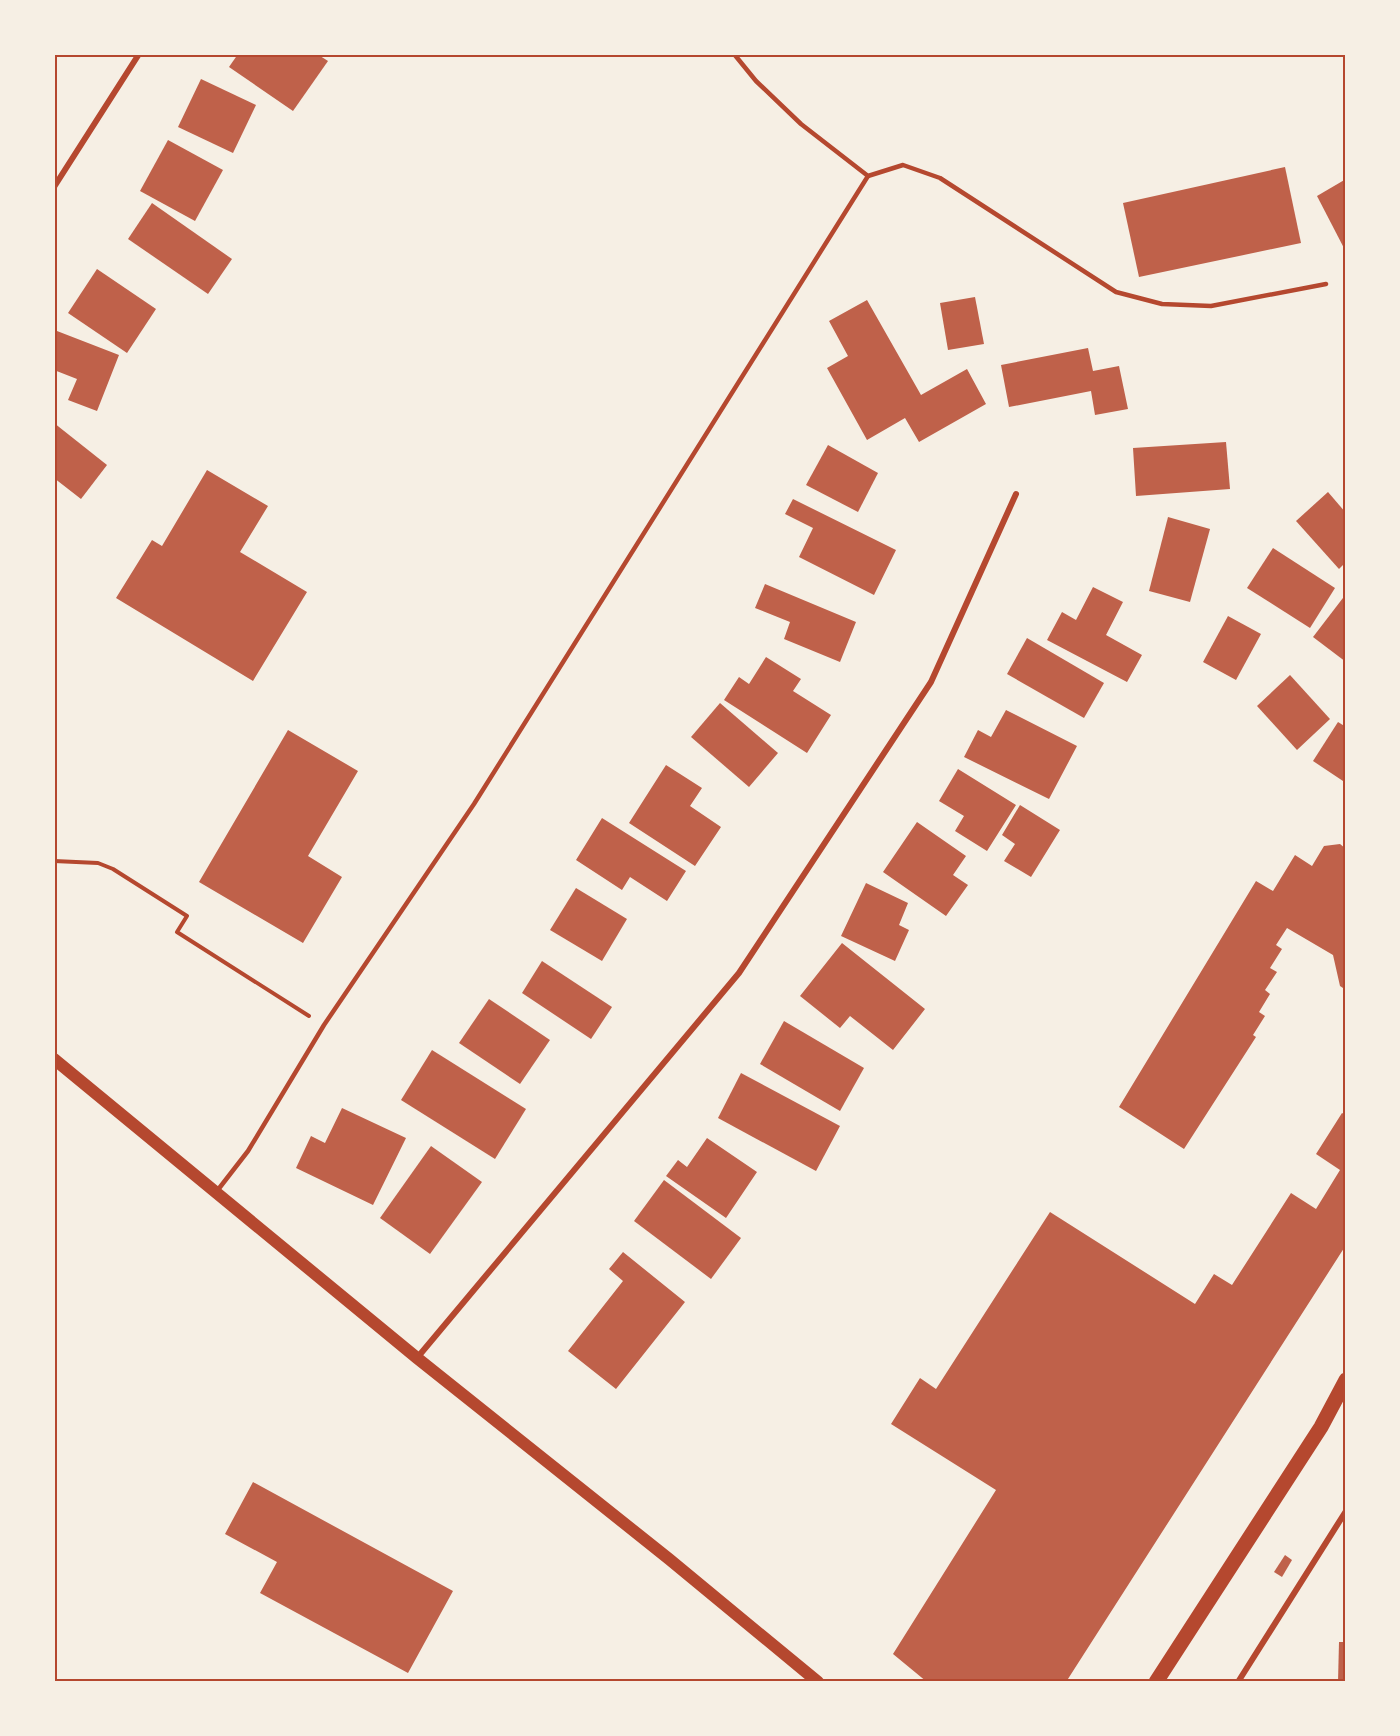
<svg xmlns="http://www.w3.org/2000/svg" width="1400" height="1736" viewBox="0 0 1400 1736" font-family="Rubik,sans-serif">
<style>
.building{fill:#bf614a}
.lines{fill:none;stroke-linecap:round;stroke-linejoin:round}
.path{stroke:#b5482f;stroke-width:4}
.service{stroke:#b5482f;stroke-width:4.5}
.minor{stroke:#b5482f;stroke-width:6}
.secondary{stroke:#b5482f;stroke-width:12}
.primary{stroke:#b5482f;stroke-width:15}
.neatline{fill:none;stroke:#b5482f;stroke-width:2}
</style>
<rect width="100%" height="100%" fill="#f6efe4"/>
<g class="building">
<path d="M238,54h79l11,7 -35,50 -64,-44z"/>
<path d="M201,79l55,26 -23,48 -55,-26z"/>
<path d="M168,140l55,30 -28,51 -55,-30z"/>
<path d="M1285,167l16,76 -162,34 -16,-74z"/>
<path d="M1346,179v73l-29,-56z"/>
<path d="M152,203l80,56 -24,35 -80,-55z"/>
<path d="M97,269l59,40 -29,44 -59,-40z"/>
<path d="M975,297l9,47 -36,6 -8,-47z"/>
<path d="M867,300l54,95 46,-26 19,35 -67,38 -14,-24 -38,22 -40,-72 21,-12 -19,-35z"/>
<path d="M57,331l62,24 -22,56 -29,-11 9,-21 -23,-9v-31z"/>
<path d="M1088,348l5,23 26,-5 9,43 -33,6 -4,-24 -82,16 -8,-42z"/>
<path d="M54,423l53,42 -26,34 -27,-21z"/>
<path d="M1226,442l4,47 -94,7 -3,-48z"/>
<path d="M828,445l50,28 -20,39 -52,-27z"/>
<path d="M207,470l61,36 -28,46 67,40 -54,89 -137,-83 36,-58 10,6z"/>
<path d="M1328,492l18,21v49l-7,7 -43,-48z"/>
<path d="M793,499l103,51 -22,45 -75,-38 14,-29 -28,-14z"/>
<path d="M1168,517l42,12 -20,73 -41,-11z"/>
<path d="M1273,548l62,40 -25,40 -63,-40z"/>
<path d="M765,584l91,38 -16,40 -56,-23 6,-17 -35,-14z"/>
<path d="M1093,587l30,15 -17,33 36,20 -15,27 -80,-42 15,-28 14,8z"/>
<path d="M1346,594v68l-33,-25z"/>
<path d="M1228,616l33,18 -25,46 -33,-18z"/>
<path d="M1027,638l77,45 -20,35 -77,-44z"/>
<path d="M766,657l35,22 -8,12 38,24 -24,38 -83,-53 15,-23 10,7z"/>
<path d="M1290,675l40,44 -33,31 -40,-44z"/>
<path d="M720,703l58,50 -29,34 -58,-50z"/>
<path d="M1006,710l71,36 -28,53 -85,-42 14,-27 13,7z"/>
<path d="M1338,722l8,5v56l-33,-22z"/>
<path d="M288,730l70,41 -50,85 34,21 -39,66 -104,-61z"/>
<path d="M666,765l36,23 -12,18 31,21 -26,39 -66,-43z"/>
<path d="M958,769l58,36 -29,46 -32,-20 9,-15 -25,-15z"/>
<path d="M1020,805l40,25 -29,47 -27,-16 11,-17 -13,-9z"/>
<path d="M602,818l84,53 -19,30 -37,-24 -8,13 -46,-30z"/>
<path d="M917,822l49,34 -13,19 15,10 -22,31 -63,-44z"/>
<path d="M1340,844l6,5v141l-6,-4 -7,-31 -46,-27 -11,17 6,4 -12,19 7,4 -12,18 5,4 -11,18 6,4 -12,19 3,2 -72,112 -65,-42 137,-226 17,10 22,-36 17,11 12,-20z"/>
<path d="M866,883l42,20 -9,22 10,5 -14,31 -54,-25z"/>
<path d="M576,888l51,31 -25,42 -52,-31z"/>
<path d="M842,943l83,66 -32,41 -43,-34 -10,12 -40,-32z"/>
<path d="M542,961l70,46 -21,32 -69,-46z"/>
<path d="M489,999l61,41 -30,44 -61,-41z"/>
<path d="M784,1021l80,47 -24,43 -80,-47z"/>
<path d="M432,1050l94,59 -31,50 -94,-59z"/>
<path d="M741,1073l99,53 -24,45 -98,-53z"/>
<path d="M342,1108l64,30 -33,67 -77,-37 15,-32 14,7z"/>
<path d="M1342,1113l4,2v130l-280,437h-139l-34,-28 103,-164 -105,-66 29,-46 16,11 114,-177 145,92 19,-30 18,11 59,-92 25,16 24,-39 -24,-16z"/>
<path d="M707,1138l50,34 -31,46 -60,-42 12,-16 9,7z"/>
<path d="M431,1146l51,36 -52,72 -50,-36z"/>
<path d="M664,1180l77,58 -30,41 -77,-58z"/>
<path d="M623,1252l62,50 -69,87 -48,-38 55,-70 -14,-12z"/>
<path d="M253,1482l200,109 -45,82 -148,-80 17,-31 -52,-28z"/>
<path d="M1285,1555l7,5 -10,17 -8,-5z"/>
<path d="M1339,1642h7v40h-8z"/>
</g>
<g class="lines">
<path class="path" d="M54,861l44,2 15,6 74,47 -10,16 132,84"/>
<g class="service">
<path d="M734,54l22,27 45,43 67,52 35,-11 37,13 176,114 46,12 49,2 115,-22"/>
<path d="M217,1191l31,-40 76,-126 150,-221 394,-628"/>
</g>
<g class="minor">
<path d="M54,187l85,-133"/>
<path d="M417,1358l322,-385 192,-291 85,-188"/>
<path d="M1238,1682l108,-171"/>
</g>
<path class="secondary" d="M54,1059l363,299 252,201 149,123"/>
<path class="primary" d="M1156,1682l165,-255 25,-47"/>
</g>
<rect width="1400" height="1736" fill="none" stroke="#f6efe4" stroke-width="111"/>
<rect x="56" y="56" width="1288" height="1624" class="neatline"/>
</svg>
